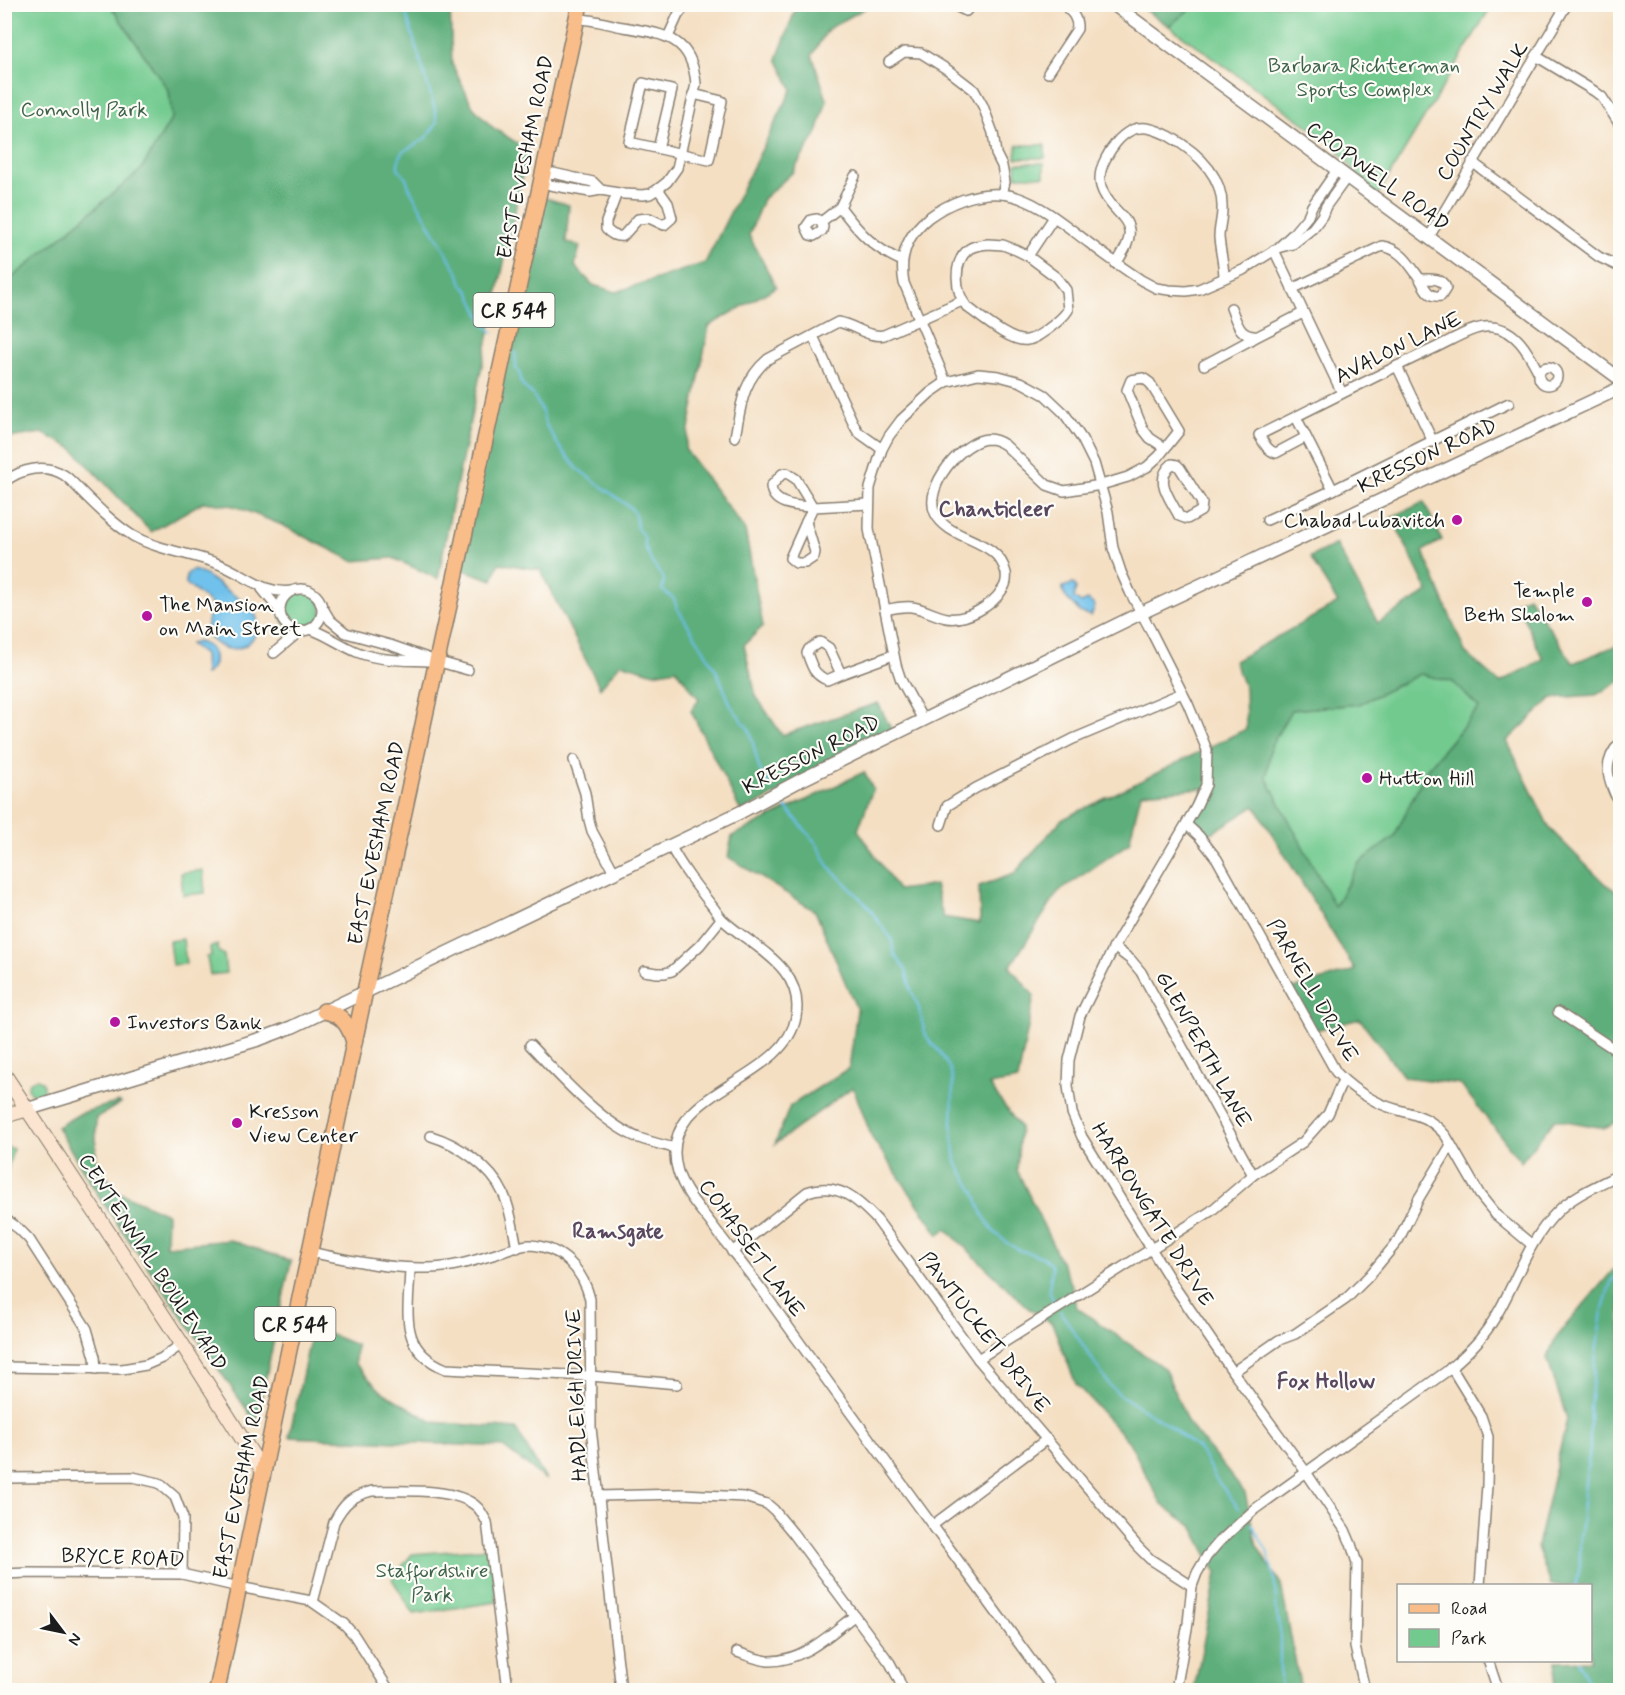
<svg xmlns="http://www.w3.org/2000/svg" width="1625" height="1695" viewBox="0 0 1625 1695" font-family="Mynerve,sans-serif">
<style>
.green{fill:#72ca8f;stroke:#477356;stroke-width:1.5}
.forest{fill:#5dae7a;stroke:#3c654b;stroke-width:1.5;fill-rule:evenodd}
.water{fill:#70c1eb;stroke:#466e84;stroke-width:1.5}
.lines{fill:none;stroke-linecap:round;stroke-linejoin:round}
.stream{stroke:#70c1eb;stroke-width:2}
.minor-casing{stroke:#887e70;stroke-width:12}
.tertiary-casing{stroke:#887e70;stroke-width:15}
.secondary-casing{stroke:#887e70;stroke-width:16}
.primary-casing{stroke:#887e70;stroke-width:18}
.minor{stroke:#fff;stroke-width:9}
.tertiary{stroke:#fff;stroke-width:12}
.secondary{stroke:#fce5d0;stroke-width:14}
.primary{stroke:#f8bd89;stroke-width:15}
.poi-dot{fill:#b5179e;stroke:#fdfcf7;stroke-width:2}
.labels{text-anchor:middle;stroke-width:4.5;stroke-linejoin:round;paint-order:stroke}
.shield{fill:#fdfcf7;stroke:#605f5e;stroke-width:1.5}
.shield-label{font-size:20px;font-weight:bold;fill:#1c1c1c}
.park-label{font-size:21px;fill:#3e624a;stroke:#fdfcf7}
.street-label{font-size:21px;fill:#1c1c1c;stroke:#fdfcf7}
.poi-label{font-size:21px;fill:#1c1c1c;stroke:#fdfcf7;text-anchor:start}
.neighbourhood-label{font-size:22px;font-weight:bold;fill:#594860;stroke:#fdfcf7}
</style>
<rect width="100%" height="100%" fill="#fdfcf7"/>
<filter id="ink" filterUnits="userSpaceOnUse"><feTurbulence type="fractalNoise" baseFrequency=".0167" numOctaves="2"/><feDisplacementMap in="SourceGraphic" scale="12" xChannelSelector="R" yChannelSelector="G"/><feConvolveMatrix kernelMatrix="1 2 1 2 8 2 1 2 1" color-interpolation-filters="sRGB"/></filter>
<filter id="wash" filterUnits="userSpaceOnUse"><feTurbulence type="fractalNoise" baseFrequency=".008" numOctaves="4" result="noise"/><feDisplacementMap in="SourceGraphic" scale="24" xChannelSelector="R" yChannelSelector="G"/><feGaussianBlur stdDeviation="1.35" result="paint"/><feColorMatrix in="noise" values="0 0 0 0 0 0 0 0 0 0 0 0 0 0 0 0 0 1.4 0 .05"/><feComposite in="paint" operator="in"/></filter>
<g filter="url(#wash)">
<rect width="100%" height="100%" fill="#f4dfc3"/>
<g class="green">
<path d="M5,5h105l59,86 3,27 -31,52 -136,114z"/>
<path d="M1195,5h297l-116,193 -42,-53 -165,-119z"/>
<path d="M1017,145h28v13h-29z"/>
<rect x="1016" y="163" width="28" height="13"/>
<circle cx="301" cy="610" r="21"/>
<path d="M1420,674l33,8 26,26 -52,61 -33,68 -35,26 -25,44 -68,-130 5,-31 20,-36 68,-6z"/>
<path d="M203,870l2,23 -22,2 -2,-22z"/>
<path d="M183,939l3,25 -14,1 -3,-24z"/>
<path d="M218,945v6l6,4 2,18 -16,2 -3,-18 4,-1 -1,-9z"/>
<circle cx="36" cy="1087" r="8"/>
<path d="M5,1146l8,3 -6,23 -2,-1z"/>
<path d="M490,1548l7,54 -83,12 -22,-35 20,-25z"/>
</g>
<g class="forest">
<path d="M110,5h340l2,59 21,43 19,20 36,23 -77,361 -13,68 -45,-21 -40,3 -71,-36 -48,-19 -31,-4 -52,30 -79,-84 -30,-15 -34,5 -3,2v-156l136,-114 31,-52 -3,-27z"/>
<path d="M797,5h74l-43,24 -16,26 15,45 -10,33 -25,40 -29,26 -14,36 27,52 -67,39 -24,123 60,81 18,96 -19,19 12,51 26,39 96,-32 16,32 -153,77 -50,-101 8,-12 -23,-30 -22,4 -33,-10 -21,25 -60,-118 -41,-7 -6,17 -36,-12 82,-372 30,9 -3,37 14,4 -5,20 18,19 23,7 89,-29 87,-174 -15,-30z"/>
<path d="M1138,5h57l-26,21z"/>
<path d="M1424,502l18,38 -19,11 42,101 35,31 43,-24 -27,-57 12,-6 45,67 47,-19v37l-24,14 -44,3 -45,43 43,88 53,53 17,11v227l-16,8 -49,-9 -34,43 -61,-78 -56,-7 -44,-58 -48,12 -22,-41 65,-20 -100,-164 -51,32 -12,-22 13,-28 -64,5 -12,50 -71,49 -48,75 24,29 -16,84 -29,5 31,42 -3,43 55,115 4,22 89,62 23,54 57,70 12,53 24,38 20,106h-107l23,-117 -25,-47 -30,-21 -33,-63 -53,-58 -24,-61 -24,-15 -82,-79 -7,6 -67,-97 -19,-51 -78,57 15,-38 59,-38 8,-58 -42,-99 -87,-54 4,-21 132,-64 9,17 -15,41 40,60 37,-5 8,32 37,6 -1,-37 35,-12 47,-54 185,-91 -1,-40 -11,-28 104,-58 -28,-46 26,-13 42,79 50,-31 -36,-75zM1420,674l33,8 26,26 -52,61 -33,68 -35,26 -24,44 -69,-130 5,-31 20,-36 68,-6z"/>
<path d="M119,1102l2,1 -25,15v42l20,31 51,23 -1,32 64,-6 61,21 -35,162 -155,-223 -44,-73 24,-14z"/>
<path d="M1620,1262v428h-66l2,-29 34,-1v-74l-39,-1 -14,-38 30,-128 -20,-61 9,-21z"/>
<path d="M315,1316l7,15 34,14 -1,19 26,27 52,31 83,7 30,51 -43,-33 -214,-10z"/>
</g>
<g class="water">
<path d="M192,570c13,2 25,14 36,21 8,6 19,11 25,20 16,21 -11,48 -35,34 -6,-4 -10,-7 -11,-14 -2,-9 3,-19 4,-27l-25,-20v-9z"/>
<path d="M1072,584l3,1 1,3 -2,10 7,5 7,-3 7,6 -4,10 -12,-4c-5,-10 -17,-12 -16,-25z"/>
<path d="M197,642c19,3 23,22 8,33l-1,-20 -14,-11z"/>
</g>
<g class="lines">
<g class="stream">
<path d="M403,4l32,105 2,14 -12,16 -23,13 -4,11v5l8,10 3,9 22,40 28,47 3,11 7,6 16,34 8,8"/>
<path d="M1144,4l5,3 6,-3"/>
<path d="M515,352l1,16 4,7 2,10 11,10 8,14 5,16 14,23 18,21 53,39 4,6 2,14 7,9 1,9 6,15 13,18 -2,11 12,9 3,9 27,42 14,24 13,32 19,25 9,37 12,20"/>
<path d="M780,800l36,43 14,25 38,38 10,15 13,17 4,17 11,15 5,20 7,15 7,29 6,9 8,8 11,18 3,13 -1,47 4,33 19,31 8,22 10,16 14,12 12,7 24,7 8,8 1,4 -3,21 6,14"/>
<path d="M1060,1311l50,75 9,8 49,31 29,23 7,8 11,22 24,30"/>
<path d="M1252,1524l15,27 7,25 3,39 3,15v60"/>
<path d="M1576,1586l4,-21v-28l5,-54 5,-34v-43l8,-68 4,-26 7,-24 3,-8 8,-7"/>
<path d="M1578,1660l8,18 8,12"/>
</g>
</g>
</g>
<g filter="url(#ink)">
<g class="lines">
<g class="minor-casing">
<g id="minor">
<path d="M728,4h1"/>
<path d="M951,4l15,7 6,-7"/>
<path d="M577,19c15,0 31,5 46,8 40,7 69,9 73,57l-19,84 -10,14 -9,7 -8,5 -7,1 -19,-1 -23,-4 -11,2 -40,-7 -8,-6 11,-6 40,9 8,8"/>
<path d="M668,37l10,-22 9,-11"/>
<path d="M1536,56l58,35 8,6 18,28"/>
<path d="M889,62l15,-10 17,1 27,17 26,20 9,16 10,27 3,21 6,12 3,16 -3,12"/>
<path d="M1048,73l29,-44c1,-12 -6,-17 -14,-25"/>
<path d="M658,149l14,-59 -29,-7 -14,59c27,6 53,12 80,18l13,-59 -29,-7"/>
<path d="M1472,162l127,95 21,10"/>
<path d="M617,193l-11,29v7c5,5 9,8 17,7l15,-17 11,-1 15,7 8,-7 -4,-15 -10,-14"/>
<path d="M840,207c19,25 33,41 62,54"/>
<path d="M840,207l15,-31"/>
<path d="M821,222l2,5 -1,4 -8,5 -4,-1 -4,-8 5,-7 6,-1 4,3 19,-15"/>
<path d="M1429,237l138,-233"/>
<path d="M988,244l15,1 13,5 12,6 28,21 10,13 2,20c-5,8 -13,14 -20,19 -7,5 -13,10 -21,11 -16,3 -47,-24 -60,-33 -12,-15 -15,-45 2,-58 6,-4 13,-4 19,-5z"/>
<path d="M1281,247l12,-3 20,-16 9,-12 4,-10 21,-29"/>
<path d="M1274,250l68,143"/>
<path d="M1028,256l26,-39"/>
<path d="M1116,264c6,-10 15,-22 13,-34 -1,-8 -7,-14 -12,-19 -16,-17 -23,-31 -11,-53 5,-10 14,-22 24,-27 13,-7 27,-1 39,5 28,16 55,39 53,74 0,9 -3,18 -3,27 1,14 5,27 5,41"/>
<path d="M1420,279c10,0 22,-2 26,9l-5,8c-13,2 -16,-8 -21,-17z"/>
<path d="M1292,289l90,-43c19,3 28,19 38,33"/>
<path d="M1231,308c6,14 8,30 27,28l45,-23"/>
<path d="M813,336l41,89 4,7 24,17"/>
<path d="M1204,365l52,-28"/>
<path d="M1397,366l36,76"/>
<circle cx="1548" cy="376" r="9"/>
<path d="M946,382l-42,-99c-5,-26 3,-48 24,-65 20,-15 48,-26 73,-24 31,2 64,31 88,49 17,13 34,25 52,37l15,8 13,2 17,1 13,-2 44,-19 35,-22 15,-14 15,-18 4,-10 25,-36"/>
<path d="M1296,417l37,73"/>
<path d="M735,437c6,-31 7,-56 33,-78l70,-37c17,3 30,16 46,13l78,-34"/>
<path d="M1306,437l-30,16c-9,-3 -12,-10 -17,-18 59,-29 118,-60 178,-88 15,-7 38,-22 55,-20 25,2 37,27 47,46"/>
<path d="M1172,464l5,1 3,3 22,35 -1,8 -14,8 -8,-3c-9,-18 -26,-36 -7,-52z"/>
<path d="M787,473l9,6 17,28c-15,-1 -41,-1 -42,-21l11,-12z"/>
<path d="M4,482c17,-13 41,-19 60,-7 6,4 12,11 17,16 16,16 33,33 52,45 26,14 56,17 83,27 27,9 46,32 76,28"/>
<path d="M1267,520l66,-30 176,-87"/>
<path d="M806,522l9,30 -1,5 -9,6h-9l-6,-5z"/>
<path d="M806,522l7,-15 56,-3"/>
<path d="M262,589l18,22"/>
<circle cx="301" cy="610" r="21"/>
<path d="M320,603l10,17 16,13 44,12 46,16 32,9"/>
<path d="M885,610c9,-2 18,-4 27,-3 13,2 23,9 35,11 19,3 45,-12 55,-28 4,-5 5,-10 4,-17 -8,-36 -57,-31 -71,-60 -12,-26 27,-73 53,-74 7,0 11,2 17,6l42,40 17,6 37,-6 27,-8 19,-10 12,-11 20,-25 -29,-48 -7,-5 -12,2 -4,10 16,39 7,9 15,10"/>
<path d="M310,629c16,5 30,16 47,23 22,9 47,8 71,9"/>
<path d="M820,642l9,6 12,26 -14,6c-14,-6 -15,-14 -20,-27l2,-4z"/>
<path d="M274,653l26,-22"/>
<path d="M841,674l52,-19"/>
<path d="M923,720l-22,-40 -5,-15 -27,-136 1,-41 12,-39 7,-13 12,-16 29,-27 16,-11 32,-8 21,2 22,6 24,13 19,18 18,26 12,24 14,49 5,36 8,24 9,20 21,39 37,73 19,46 -1,35 -10,22 -82,140 -34,69 -11,44 -1,26 4,27 10,24 94,152 57,83 73,100 39,58 6,14 6,19 -2,84 10,43"/>
<path d="M1620,743c-20,21 -11,39 0,62"/>
<path d="M574,760l11,33 4,27 3,11 22,41"/>
<path d="M941,825l6,-19 29,-18 97,-49 109,-46"/>
<path d="M1187,825l12,11 18,23 119,213c10,11 25,22 39,29 27,15 48,7 71,35l34,59 16,20 35,29"/>
<path d="M670,845c12,23 27,42 43,62 3,4 6,9 10,13 29,27 82,47 73,97 -12,68 -143,72 -118,155 6,19 20,35 32,50 17,23 35,45 52,68 96,135 194,267 291,400"/>
<path d="M1114,947l17,13 10,12 112,203"/>
<path d="M644,971l13,2h8l7,-2 28,-26 21,-26"/>
<path d="M1558,1012l62,41"/>
<path d="M530,1045c27,28 72,79 109,93 11,4 24,7 35,10"/>
<path d="M431,1136c27,8 60,31 72,57 8,16 10,37 14,55"/>
<path d="M4,1218l15,11 10,10 58,90 8,28 1,12"/>
<path d="M310,1252c38,8 79,17 118,16 24,0 48,-8 71,-15 10,-3 21,-8 31,-8 32,2 53,25 60,54l1,129 30,262"/>
<path d="M732,1252l75,-60c30,-11 50,7 70,28l101,139 160,188 12,12 42,27"/>
<path d="M410,1268c-1,44 -13,81 36,101l145,7 86,8"/>
<path d="M978,1359l233,-148 42,-36 50,-33 25,-28 15,-34"/>
<path d="M4,1367l118,2 24,-4 16,-7 20,-14"/>
<path d="M1451,1367l30,49 7,21 -1,48 -7,101"/>
<path d="M1233,1372l46,-32 16,-6 51,-35 23,-23 29,-35 21,-43 32,-53"/>
<path d="M4,1478l129,-1 26,6 16,14 8,21 -1,56"/>
<path d="M598,1496l85,-2 61,3 23,7 7,6 19,23 97,130 8,15 5,12"/>
<path d="M933,1525l114,-86"/>
<path d="M4,1574l24,-1 154,1 57,13 72,14 33,23 10,11 35,55"/>
<path d="M313,1602l21,-80c10,-19 18,-26 38,-31 29,0 84,-4 105,16 4,3 7,11 10,15l21,168"/>
<path d="M737,1652c9,3 21,8 31,9 34,1 61,-26 86,-45"/>
<path d="M1488,1660l10,30"/>
<path d="M1176,1690l12,-67 4,-37 5,-13 10,-17 12,-14 36,-33 192,-138c12,-11 26,-22 36,-36 30,-38 39,-88 74,-123 17,-17 42,-27 63,-38"/>
</g>
</g>
<g class="tertiary-casing">
<g id="tertiary">
<path d="M1113,4l507,375"/>
<path d="M28,1109l232,-70 32,-12 449,-215 60,-32 340,-167 479,-225"/>
</g>
</g>
<g class="secondary-casing">
<g id="secondary">
<path d="M4,1074l178,270 82,129"/>
<path d="M4,1116l24,-7"/>
</g>
</g>
<g class="primary-casing">
<g id="primary">
<path d="M324,1011c18,3 25,14 30,31"/>
<path d="M217,1690l148,-699 215,-987"/>
</g>
</g>
<use href="#minor" class="minor"/>
<use href="#tertiary" class="tertiary"/>
<use href="#secondary" class="secondary"/>
<use href="#primary" class="primary"/>
</g>
</g>
<g class="poi-dot">
<circle cx="1457" cy="520" r="6"/>
<circle cx="1587" cy="602" r="6"/>
<circle cx="147" cy="616" r="6"/>
<circle cx="1367" cy="778" r="6"/>
<circle cx="115" cy="1022" r="6"/>
<circle cx="237" cy="1123" r="6"/>
</g>
<g class="labels">
<g class="shield">
<rect x="473.5" y="293" width="81" height="34" rx="4.5"/>
<rect x="254.5" y="1307" width="81" height="34" rx="4.5"/>
</g>
<g class="shield-label">
<text x="514" y="317">CR 544</text>
<text x="295" y="1331">CR 544</text>
</g>
<g class="park-label">
<text x="1364" y="72">Barbara Richterman<tspan x="1364" dy="24">Sports Complex</tspan></text>
<text x="84" y="116">Connolly Park</text>
<text x="432" y="1577">Staffordshire<tspan x="432" dy="24">Park</tspan></text>
</g>
<g class="street-label">
<text transform="translate(1482 111) rotate(-59)" y="7">COUNTRY WALK</text>
<text transform="translate(525 157) rotate(-78)" y="7">EAST EVESHAM ROAD</text>
<text transform="translate(1378 176) rotate(36)" y="7">CROPWELL ROAD</text>
<text transform="translate(1398 347) rotate(-26)" y="7">AVALON LANE</text>
<text transform="translate(1427 455) rotate(-25)" y="7">KRESSON ROAD</text>
<text transform="translate(811 754) rotate(-27)" y="7">KRESSON ROAD</text>
<text transform="translate(376 843) rotate(-78)" y="7">EAST EVESHAM ROAD</text>
<text transform="translate(1313 990) rotate(60)" y="7">PARNELL DRIVE</text>
<text transform="translate(1204 1049) rotate(61)" y="7">GLENPERTH LANE</text>
<text transform="translate(1153 1214) rotate(58)" y="7">HARROWGATE DRIVE</text>
<text transform="translate(752 1248) rotate(54)" y="7">COHASSET LANE</text>
<text transform="translate(153 1262) rotate(57)" y="7">CENTENNIAL BOULEVARD</text>
<text transform="translate(985 1332) rotate(52)" y="7">PAWTUCKET DRIVE</text>
<text transform="translate(576 1395) rotate(-92)" y="7">HADLEIGH DRIVE</text>
<text transform="translate(241 1477) rotate(-78)" y="7">EAST EVESHAM ROAD</text>
<text transform="translate(123 1557) rotate(2)" y="7">BRYCE ROAD</text>
</g>
<g class="poi-label">
<text x="1445" y="527" text-anchor="end">Chabad Lubavitch</text>
<text x="1575" y="597" text-anchor="end">Temple<tspan x="1575" dy="24">Beth Sholom</tspan></text>
<text x="159" y="611">The Mansion<tspan x="159" dy="24">on Main Street</tspan></text>
<text x="1379" y="785">Hutton Hill</text>
<text x="127" y="1029">Investors Bank</text>
<text x="249" y="1118">Kresson<tspan x="249" dy="24">View Center</tspan></text>
</g>
<g class="neighbourhood-label">
<text x="996" y="516">Chanticleer</text>
<text x="618" y="1238">Ramsgate</text>
<text x="1326" y="1388">Fox Hollow</text>
</g>
</g>
<rect width="1625" height="1695" fill="none" stroke="#fdfcf7" stroke-width="24"/>
<rect x="1397" y="1584" width="195" height="78" fill="#fdfcf7" stroke="#a3a29f" stroke-width="1.5"/>
<rect x="1409" y="1604" width="30" height="9" fill="#f8bd89" stroke="#a3a29f" stroke-width="1.5"/>
<text x="1451" y="1614" font-size="18" fill="#1c1c1c">Road</text>
<rect x="1409" y="1629" width="30" height="18" fill="#72ca8f" stroke="#a3a29f" stroke-width="1.5"/>
<text x="1451" y="1644" font-size="18" fill="#1c1c1c">Park</text>
<g transform="translate(63 1632) rotate(122)" stroke="#fdfcf7" stroke-width="4.5" paint-order="stroke">
<path d="M0-4.5L10 22L0 15L-10 22Z" fill="#1c1c1c"/>
<text y="-9" font-size="16" font-weight="bold" text-anchor="middle" fill="#1c1c1c">N</text>
</g>
</svg>
